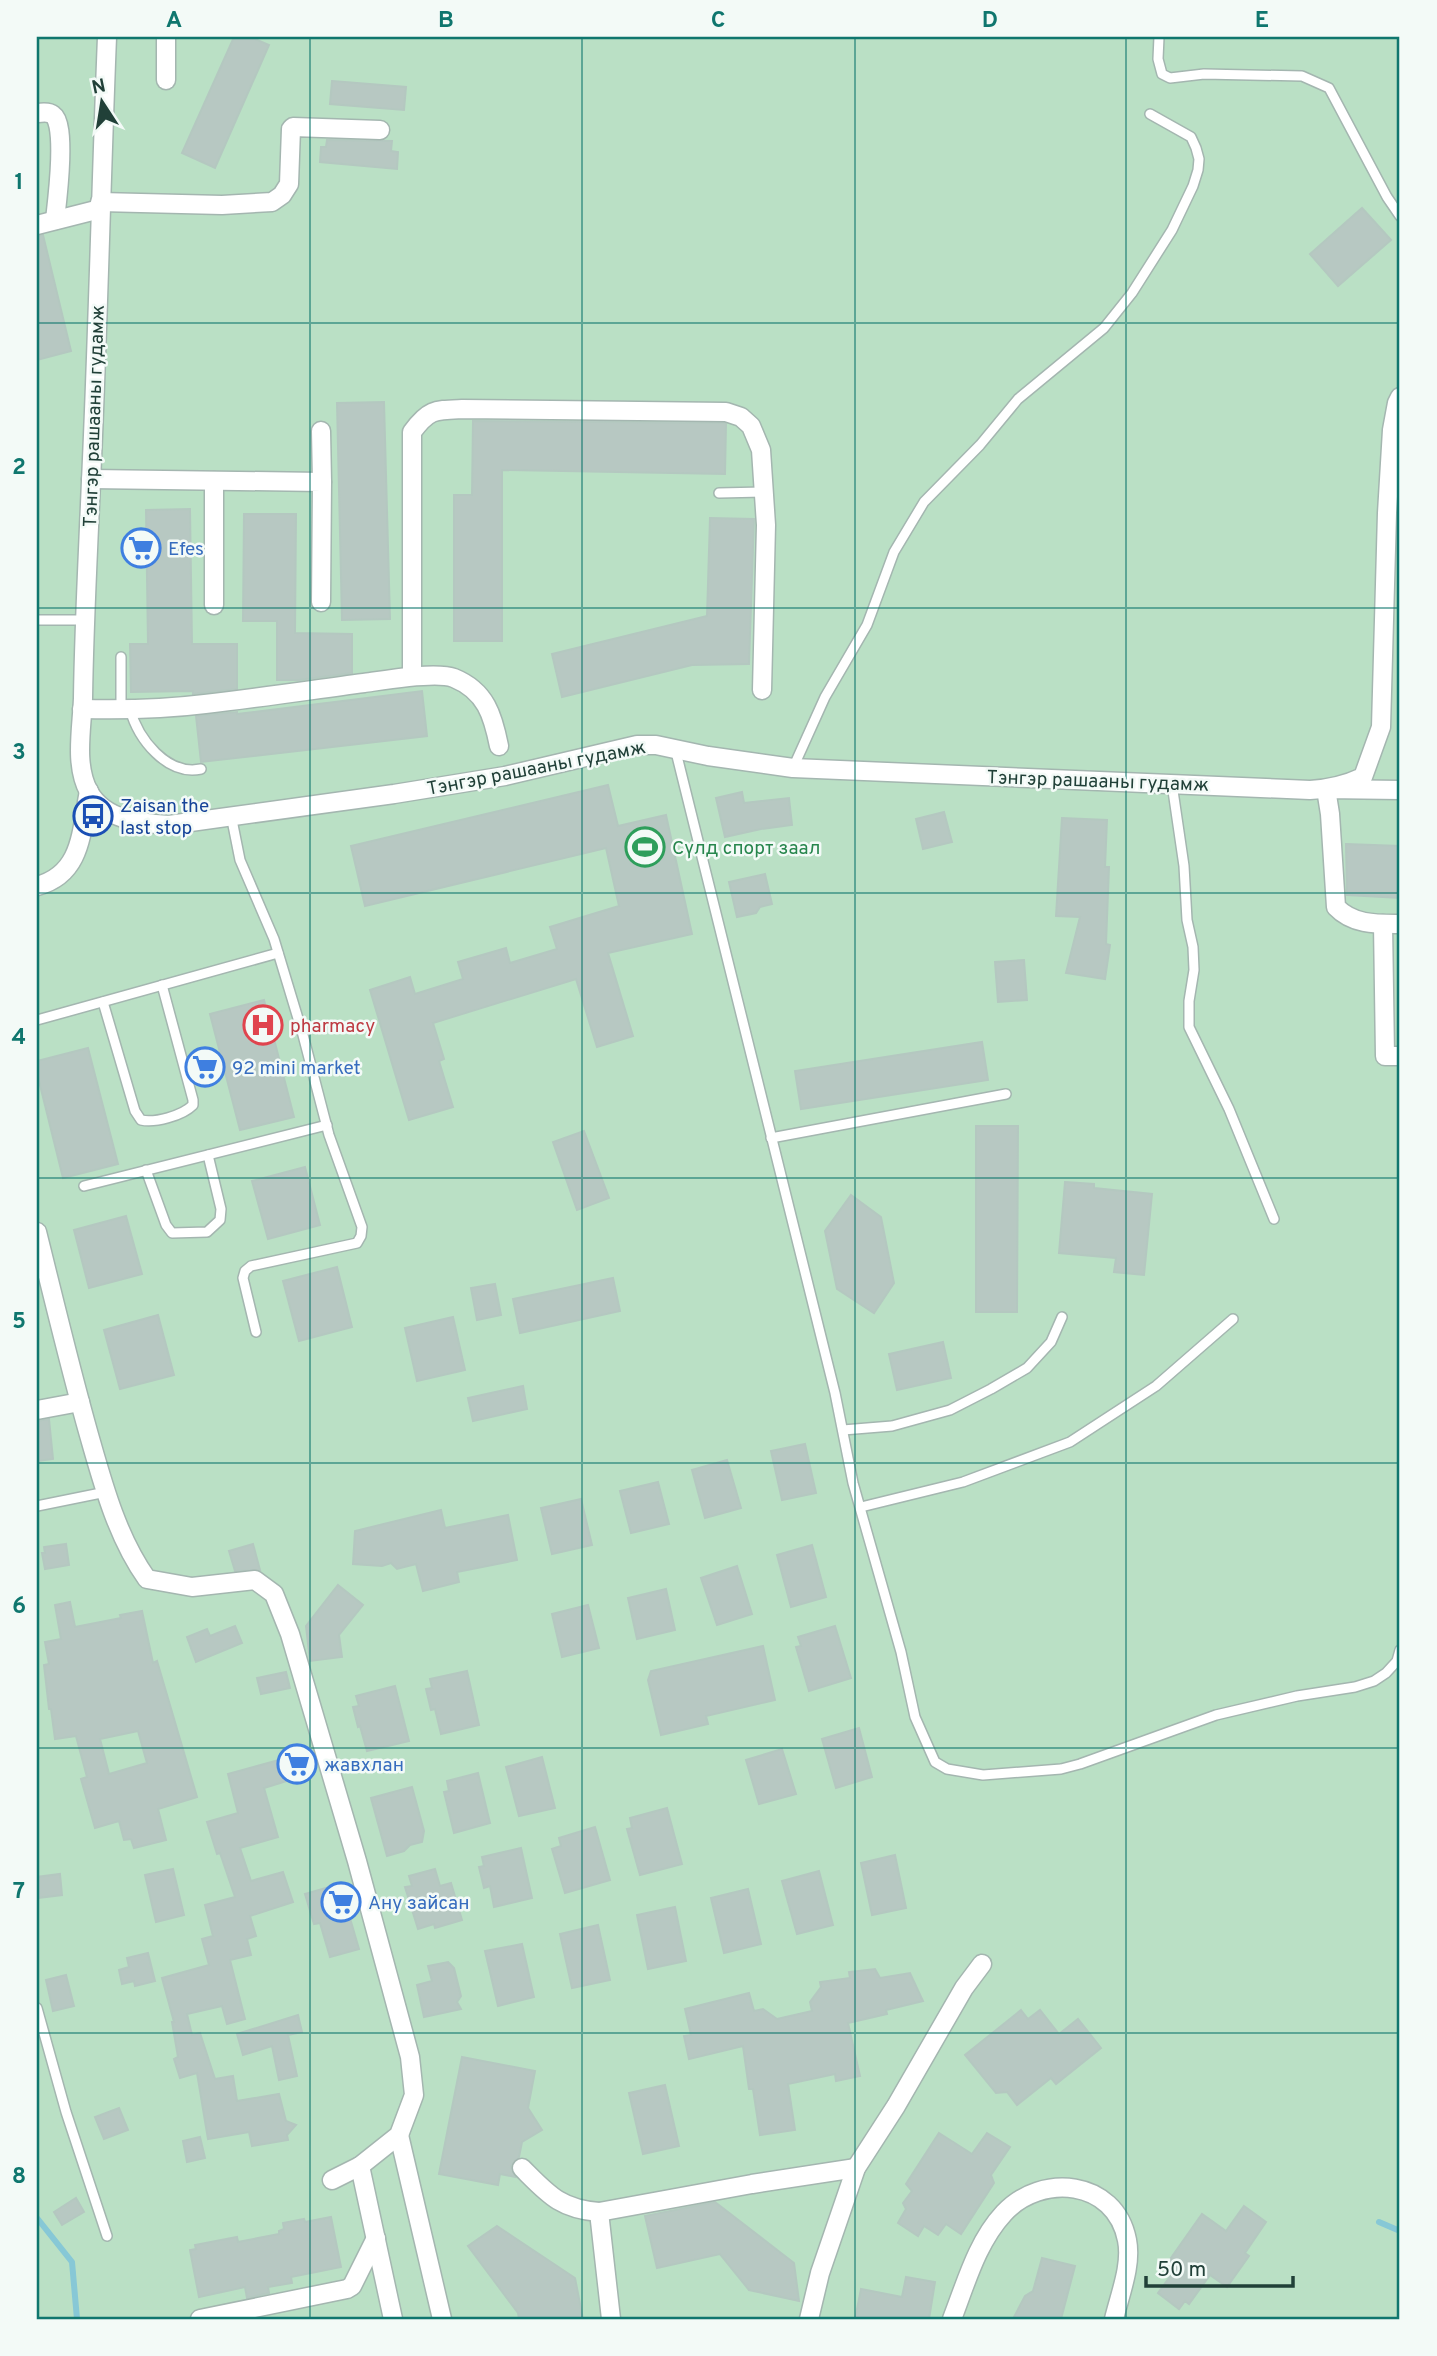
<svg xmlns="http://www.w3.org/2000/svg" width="1437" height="2356" viewBox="0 0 1437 2356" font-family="Overpass,sans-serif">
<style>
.green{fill:#bae0c5}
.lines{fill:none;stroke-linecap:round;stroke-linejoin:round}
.stream{stroke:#87c8d6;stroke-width:6}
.building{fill:#b7c8c2;stroke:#b4c8c0;stroke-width:2;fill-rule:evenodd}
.service-casing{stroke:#a4b6b0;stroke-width:12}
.minor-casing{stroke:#a4b6b0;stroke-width:21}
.service{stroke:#fff;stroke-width:9}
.minor{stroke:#fff;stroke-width:18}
.grid{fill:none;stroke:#0f766e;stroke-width:2;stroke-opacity:0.55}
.labels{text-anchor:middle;stroke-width:5;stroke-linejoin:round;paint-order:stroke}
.street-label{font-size:19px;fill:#214038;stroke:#f3faf7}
.shop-label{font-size:19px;fill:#366cbe;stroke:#f3faf7;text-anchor:start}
.transit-label{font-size:19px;fill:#164399;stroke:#f3faf7;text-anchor:start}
.leisure-label{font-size:19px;fill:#27864d;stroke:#f3faf7;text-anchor:start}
.health-label{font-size:19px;fill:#be3a42;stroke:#f3faf7;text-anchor:start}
.neatline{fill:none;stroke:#0f766e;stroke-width:2.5}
.grid-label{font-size:23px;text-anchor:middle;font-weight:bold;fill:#0f766e}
</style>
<rect width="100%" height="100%" fill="#e2ede9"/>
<rect class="green" x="37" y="37" width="1363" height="2282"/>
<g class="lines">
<g class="stream">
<path d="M37,2218l35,44 5,57"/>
<path d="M1379,2222l21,9"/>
</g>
</g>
<g class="building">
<path d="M234,37h16l19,8 -54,123 -33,-15z"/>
<path d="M332,81l74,6 -2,23 -74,-6z"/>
<path d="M327,140l65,1 -1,10 7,1 -1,17 -77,-7 1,-15h5z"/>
<path d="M1362,208l29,32 -53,46 -28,-32z"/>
<path d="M43,235l28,116 -34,9v-124z"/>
<path d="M384,402l6,217 -48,1 -5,-217z"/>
<path d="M473,421l251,2 2,1 -1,50 -223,-4v171h-48v-146h18z"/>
<path d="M190,509l2,135h45v45l-44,5v-3l-62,1 -1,-48h18l-2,-134z"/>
<path d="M244,514h52l-1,119 57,1v39l-53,7h-22v-59h-34z"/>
<path d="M710,518l44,1 -5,145 -57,1 -130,32 -10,-43 155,-38z"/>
<path d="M422,691l5,45 -226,26 -5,-46 41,-4v2z"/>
<path d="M608,785l10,41 48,-11 26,119 -84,19 25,83 -36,11 -21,-68 -143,44 11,36 -5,2 14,46 -44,13 -39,-130 40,-13 5,17 48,-15 -5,-17 48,-14 4,15 47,-14 -7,-22 69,-21 -13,-58 -241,58 -14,-60z"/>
<path d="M742,792l2,11 45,-5 3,27 -31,4 -36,8 -9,-39z"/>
<path d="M944,812l8,30 -29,7 -7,-30z"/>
<path d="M1062,818l45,2 -2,47h4l-3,77 4,1 -5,34 -39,-6 14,-56 -24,-1z"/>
<path d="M1346,844l54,2v52l-53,-3z"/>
<path d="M765,874l7,30 -12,3 -4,6 -19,4 -8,-35z"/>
<path d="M1024,960l3,40 -29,2 -3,-40z"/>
<path d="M264,1000l30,117 -54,13 -30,-116z"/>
<path d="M982,1042l6,38 -187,29 -6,-38z"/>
<path d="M88,1048l30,116 -55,14 -26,-105v-12z"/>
<path d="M976,1126h42l-1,186h-41z"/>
<path d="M584,1131l25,67 -32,12 -24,-68z"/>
<path d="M305,1167l15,58 -52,14 -16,-58z"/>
<path d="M1065,1182l29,2v4l58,6 -8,81 -30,-3 2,-14 -57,-5z"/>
<path d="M851,1195l30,22 13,66 -20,30 -37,-24 -12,-58z"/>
<path d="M126,1216l16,58 -53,14 -15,-58z"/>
<path d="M337,1267l15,60 -53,14 -16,-60z"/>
<path d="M613,1278l7,33 -100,22 -7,-34z"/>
<path d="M495,1284l6,31 -24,5 -6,-32z"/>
<path d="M158,1315l16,60 -54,14 -16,-59z"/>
<path d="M453,1317l12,53 -48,11 -12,-53z"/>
<path d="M943,1342l8,36 -54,12 -8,-36z"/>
<path d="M523,1386l4,23 -54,12 -5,-23z"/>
<path d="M49,1419l4,40 -16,2v-40z"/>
<path d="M805,1444l11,49 -34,7 -11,-49z"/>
<path d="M727,1460l14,48 -36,10 -13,-48z"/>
<path d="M658,1482l11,42 -38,9 -11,-42z"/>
<path d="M581,1499l11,46 -40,9 -11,-46z"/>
<path d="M441,1510l4,18 63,-13 9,45 -60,12 2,10 -36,9 -7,-27 -19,5 -6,-6 -9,3 -29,-2 2,-33z"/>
<path d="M66,1544l3,21 -24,4 -3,-16h3l-1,-6z"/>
<path d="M253,1544l7,26 -25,1 -6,-20z"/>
<path d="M812,1545l14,52 -35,10 -14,-52z"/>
<path d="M737,1566l15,48 -35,11 -16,-47z"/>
<path d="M338,1585l25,20 -24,30 3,22 -32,4 -4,-35z"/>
<path d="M666,1589l9,41 -38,9 -9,-41z"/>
<path d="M70,1602l5,25 46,-9 -1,-3 22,-4 11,52 4,-2 40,136 -39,12 8,31 -32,8 -3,-9 -7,1 -5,-19 -24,7 -14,-49 6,-2 -11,-41 -21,3 -4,-30h-2l-5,-44 5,-1 -4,-22 16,-3 -6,-34zM138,1731l9,32 -38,11 -9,-35z"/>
<path d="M588,1605l11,43 -37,9 -10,-43z"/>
<path d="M235,1626l7,17 -46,19 -9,-25 20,-8 3,7z"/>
<path d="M835,1626l16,52 -42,13 -13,-44 5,-1 -3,-9z"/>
<path d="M763,1646l12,54 -69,16 2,8 -47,11 -13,-55 3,-9z"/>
<path d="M467,1671l12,54 -38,9 -6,-25 -4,1 -5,-21 6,-1 -2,-9z"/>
<path d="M286,1672l4,16 -29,6 -4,-16z"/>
<path d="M395,1686l14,55 -42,10 -7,-25 -2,1 -5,-20 6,-1 -3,-10z"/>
<path d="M859,1728l13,49 -36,11 -14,-49z"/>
<path d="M782,1749l14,45 -37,10 -13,-44z"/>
<path d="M297,1755l6,21 -39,12 14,49 -38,11 11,33 32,-9 10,30 -43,14 6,20 -9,3 4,16 -21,5 15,59 -18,5 -5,-18 -35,8 5,21 8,-2 15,46 18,-3 4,25 42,-7 7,27 10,4 -9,10 1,5 -36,6 -3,-14 -41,7 -11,-66 -17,5 -6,-19 4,-2 -6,-35h2l-12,-44 47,-13 -7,-26 11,-3 -8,-31 30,-8 -15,-44 -3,1 -10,-32 31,-9 -10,-39z"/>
<path d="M542,1757l13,51 -36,8 -13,-49z"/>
<path d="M478,1773l12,50 -36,10 -10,-41 5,-1 -2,-10z"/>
<path d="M412,1787l12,44 -2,11 -12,3 -6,6 -17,5 -16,-58z"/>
<path d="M667,1808l15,56 -42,11 -13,-46 5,-1 -2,-10z"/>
<path d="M595,1827l15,53 -45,13 -13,-44 9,-3 -2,-8z"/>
<path d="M521,1848l11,50 -38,9 -4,-21 -6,2 -5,-21 5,-1 -2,-9z"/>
<path d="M895,1855l11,53 -34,7 -11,-52z"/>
<path d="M173,1869l11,46 -28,7 -11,-47z"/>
<path d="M435,1869l5,17 11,-3 11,37 -27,8 -1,-4 -16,5 -13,-42 7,-1 -3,-10z"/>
<path d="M819,1871l14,54 -36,9 -15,-53z"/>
<path d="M60,1874l2,21 -25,3v-21z"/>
<path d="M340,1884l19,65 -29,8 -10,-34 -6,1 -9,-30z"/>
<path d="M748,1889l13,55 -37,9 -13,-55z"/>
<path d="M675,1907l11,54 -38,8 -11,-54z"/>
<path d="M598,1925l12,55 -38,8 -12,-54z"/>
<path d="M522,1944l12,53 -36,9 -13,-55z"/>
<path d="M148,1953l7,28 -20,5 -1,-5 -12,3 -3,-14 10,-3 -2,-9z"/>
<path d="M448,1962l6,6 7,28 -4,6 4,7 -37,8 -7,-32 15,-4 -4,-15z"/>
<path d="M875,1969l5,9 30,-5 13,28 -37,9 1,4 -39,9 12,53 -24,5 -1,-7 -47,10 7,46 -35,5 -7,-46h-4l-6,-43 -54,13 -5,-23 7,-1 -6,-26 64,-16 5,18 9,-2 14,10 35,-8 -2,-9 11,-15 -1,-5 30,-4 -1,-6z"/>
<path d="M66,1975l8,31 -21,5 -7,-31z"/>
<path d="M1021,2010l7,9 12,-9 19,24 19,-15 23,29 -45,36 -5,-6 -34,27 -10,-13 -11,1 -31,-38z"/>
<path d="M298,2015l4,17 -14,3 9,41 -18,4 -7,-34 -29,9 -6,-21z"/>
<path d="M462,2057l73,14 -7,37 14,22 -20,12 -3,15 -8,9 4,11 -15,-3 -2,11 -59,-11z"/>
<path d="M665,2085l14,61 -36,8 -14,-61z"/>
<path d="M119,2108l9,22 -24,9 -9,-22z"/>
<path d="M939,2133l33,21 15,-21 23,14 -19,28 3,8 -33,51 -15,-10 -8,11 -14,-9 -6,10 -20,-13 8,-14 -3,-6 9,-12 -6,-7z"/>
<path d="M200,2137l5,21 -18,4 -4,-21z"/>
<path d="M76,2198l8,14 -22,13 -8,-13z"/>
<path d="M715,2202l79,61 5,38 -50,-11 -29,-36 -63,14 -12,-52z"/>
<path d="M1244,2206l22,16 -21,31 4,3 -22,31 -17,-12 -21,29 -4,-3 -6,8 -21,-16 16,-22 -8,-6 36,-51 24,17z"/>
<path d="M331,2217l10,50 -50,10 1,6 -24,4 1,6 -22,5 -2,-11 -46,10 -9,-47 6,-1 -1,-4 42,-8 1,5 41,-8v-3l5,-2 -1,-6 21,-4 1,3z"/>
<path d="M497,2226l78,52 8,41h-64l-1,-6 -50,-67z"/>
<path d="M1042,2258l33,8 -14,53h-48l12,-23 8,-5z"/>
<path d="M906,2277l29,5 -6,37h-74l6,-30 41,8z"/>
</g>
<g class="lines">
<g class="service-casing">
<g id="service">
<path d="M1159,37l-1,22 4,15 8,4 34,-4 98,2 27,12 58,109 13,19"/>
<path d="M719,493l44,-1"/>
<path d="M37,620h47"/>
<path d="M121,709v-52"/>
<path d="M130,709c8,30 37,67 71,60"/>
<path d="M675,748l160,645 18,90 48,169 14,65 20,45 12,7 36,6 78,-6 19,-5 136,-49 81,-19 58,-9 19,-6 12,-8 11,-12 3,-11"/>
<path d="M793,768l32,-71 42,-72 27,-73 30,-50 56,-57 38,-46 86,-71 28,-35 40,-63 21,-44 5,-16 1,-11 -3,-11 -5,-11 -41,-23"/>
<path d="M1172,784l12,82 3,54 6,27 1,23 -5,31v26l40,82 45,110"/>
<path d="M231,815l9,45 34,79 29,96 26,100 33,92 -1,9 -4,7 -106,23 -6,5 -2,7 13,54"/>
<path d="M103,1002l32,109 6,9c14,3 41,-4 52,-15v-5l-31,-115"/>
<path d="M37,1020l241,-67"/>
<path d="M771,1138l235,-44"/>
<path d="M146,1170l20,55 6,8 35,-1 13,-12 1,-11 -13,-54"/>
<path d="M84,1186l243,-61"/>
<path d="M843,1430l49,-4 58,-16 41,-21 36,-21 24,-26 11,-25"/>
<path d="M37,1506l69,-14"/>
<path d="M861,1507l102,-25 107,-40 86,-56 77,-67"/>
<path d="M37,2008l29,104 41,124"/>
</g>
</g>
<g class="minor-casing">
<g id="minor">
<path d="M107,37c-6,148 -9,296 -16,444 -3,73 -7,145 -8,217 -1,30 -9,67 6,94 16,28 50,31 80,33l225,-31 111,-18 132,-31h19l52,11 85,12 517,22c19,-1 36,-5 53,-13l18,-50 6,-214 5,-83 5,-27 3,-6"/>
<path d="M166,80v-43"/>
<path d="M37,113c5,0 11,-2 16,2 14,9 4,87 2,105"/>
<path d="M100,202l122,3 50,-3 10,-7 7,-11 2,-55 2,-2 87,3"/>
<path d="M37,225l63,-16"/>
<path d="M321,431l1,51"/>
<path d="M91,479l231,3 -1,120"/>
<path d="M214,605v-124"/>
<path d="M412,676v-244c17,-23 23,-22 50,-23l264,3 15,5 10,9 10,24 5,75 -4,165"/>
<path d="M82,709c41,1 83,0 123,-5 53,-6 106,-14 159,-21 21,-3 72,-12 90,-5 32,13 39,38 45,68"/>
<path d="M1400,790l-74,-1 4,25 6,93c17,18 41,17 64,17"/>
<path d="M37,886c46,-12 44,-56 52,-95"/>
<path d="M1383,924l2,132h15"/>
<path d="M37,1232c17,68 33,136 52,203 14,49 28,102 58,144l45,8 63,-7 19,14 16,40 67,227 53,196 4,38 -15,40 -39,31 -28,14"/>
<path d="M37,1410l43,-8"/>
<path d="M399,2135l43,184"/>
<path d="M360,2166l33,153"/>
<path d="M522,2168c26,26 38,41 77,44"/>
<path d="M200,2319l147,-30 5,-3 24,-48"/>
<path d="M611,2319l-12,-107 153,-28 104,-16"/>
<path d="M809,2319l11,-46 36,-105 40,-62 68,-118 18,-24"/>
<path d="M952,2319c14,-36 25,-77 52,-106 37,-40 111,-34 123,27 5,25 -7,54 -13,79"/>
</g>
</g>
<use href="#service" class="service"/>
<use href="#minor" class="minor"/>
</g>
<path class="grid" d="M310,37v2282M582,37v2282M855,37v2282M1126,37v2282M37,323h1363M37,608h1363M37,893h1363M37,1178h1363M37,1463h1363M37,1748h1363M37,2033h1363"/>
<defs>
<g id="supermarket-ring" transform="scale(2.0125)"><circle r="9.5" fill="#f3faf7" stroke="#3f7fe0" stroke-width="1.5"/><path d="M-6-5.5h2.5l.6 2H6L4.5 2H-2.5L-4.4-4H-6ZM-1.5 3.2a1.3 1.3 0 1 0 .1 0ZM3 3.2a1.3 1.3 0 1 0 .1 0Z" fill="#3f7fe0"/></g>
<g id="bus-ring" transform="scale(2.0125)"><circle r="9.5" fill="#f3faf7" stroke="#1a4fb4" stroke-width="1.5"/><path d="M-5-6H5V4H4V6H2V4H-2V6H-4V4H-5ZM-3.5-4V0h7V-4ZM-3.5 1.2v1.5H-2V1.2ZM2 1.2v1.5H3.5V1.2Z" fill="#1a4fb4"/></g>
<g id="stadium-ring" transform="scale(2.0125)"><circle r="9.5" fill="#f3faf7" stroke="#2e9e5b" stroke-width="1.5"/><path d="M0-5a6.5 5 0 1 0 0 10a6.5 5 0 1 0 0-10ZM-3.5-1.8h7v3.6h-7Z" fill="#2e9e5b"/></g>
<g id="hospital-ring" transform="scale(2.0125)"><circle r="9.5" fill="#f3faf7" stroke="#e0444e" stroke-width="1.5"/><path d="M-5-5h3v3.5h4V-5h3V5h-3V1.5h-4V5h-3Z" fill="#e0444e"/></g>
</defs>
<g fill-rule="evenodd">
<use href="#supermarket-ring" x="141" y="548"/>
<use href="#bus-ring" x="93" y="816"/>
<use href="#stadium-ring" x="645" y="847"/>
<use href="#hospital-ring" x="263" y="1025"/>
<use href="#supermarket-ring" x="205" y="1067"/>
<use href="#supermarket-ring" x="297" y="1764"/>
<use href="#supermarket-ring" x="341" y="1902"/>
</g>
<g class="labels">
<g class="street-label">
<text transform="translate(93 416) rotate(-88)" y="7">Тэнгэр рашааны гудамж</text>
<text transform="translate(536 767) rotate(-11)" y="7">Тэнгэр рашааны гудамж</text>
<text transform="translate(1098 780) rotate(2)" y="7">Тэнгэр рашааны гудамж</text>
</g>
<g class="shop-label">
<text x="168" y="555">Efes</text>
<text x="232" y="1074">92 mini market</text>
<text x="324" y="1771">жавхлан</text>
<text x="368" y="1909">Ану зайсан</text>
</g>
<g class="transit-label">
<text x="120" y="812">Zaisan the<tspan x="120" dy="22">last stop</tspan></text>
</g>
<g class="leisure-label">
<text x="672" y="854">Сүлд спорт заал</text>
</g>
<g class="health-label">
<text x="290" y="1032">pharmacy</text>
</g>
</g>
<rect width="1437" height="2356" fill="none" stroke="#f3faf7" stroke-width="77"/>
<g transform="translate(102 102) rotate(348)" stroke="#f3faf7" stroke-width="5" paint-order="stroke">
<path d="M0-5L12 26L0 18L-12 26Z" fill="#214038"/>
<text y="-10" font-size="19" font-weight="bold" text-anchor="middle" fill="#214038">N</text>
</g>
<path d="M1146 2276v10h147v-10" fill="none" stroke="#214038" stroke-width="3.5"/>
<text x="1157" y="2276" font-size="21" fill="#214038" stroke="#f3faf7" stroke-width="5" paint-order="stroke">50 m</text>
<rect x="38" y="38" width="1360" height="2280" class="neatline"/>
<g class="grid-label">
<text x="174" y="27">A</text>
<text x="446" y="27">B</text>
<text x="718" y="27">C</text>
<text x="990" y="27">D</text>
<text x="1262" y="27">E</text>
<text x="19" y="189">1</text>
<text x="19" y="474">2</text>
<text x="19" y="759">3</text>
<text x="19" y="1044">4</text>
<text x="19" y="1328">5</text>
<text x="19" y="1613">6</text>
<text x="19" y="1898">7</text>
<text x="19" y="2183">8</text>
</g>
</svg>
